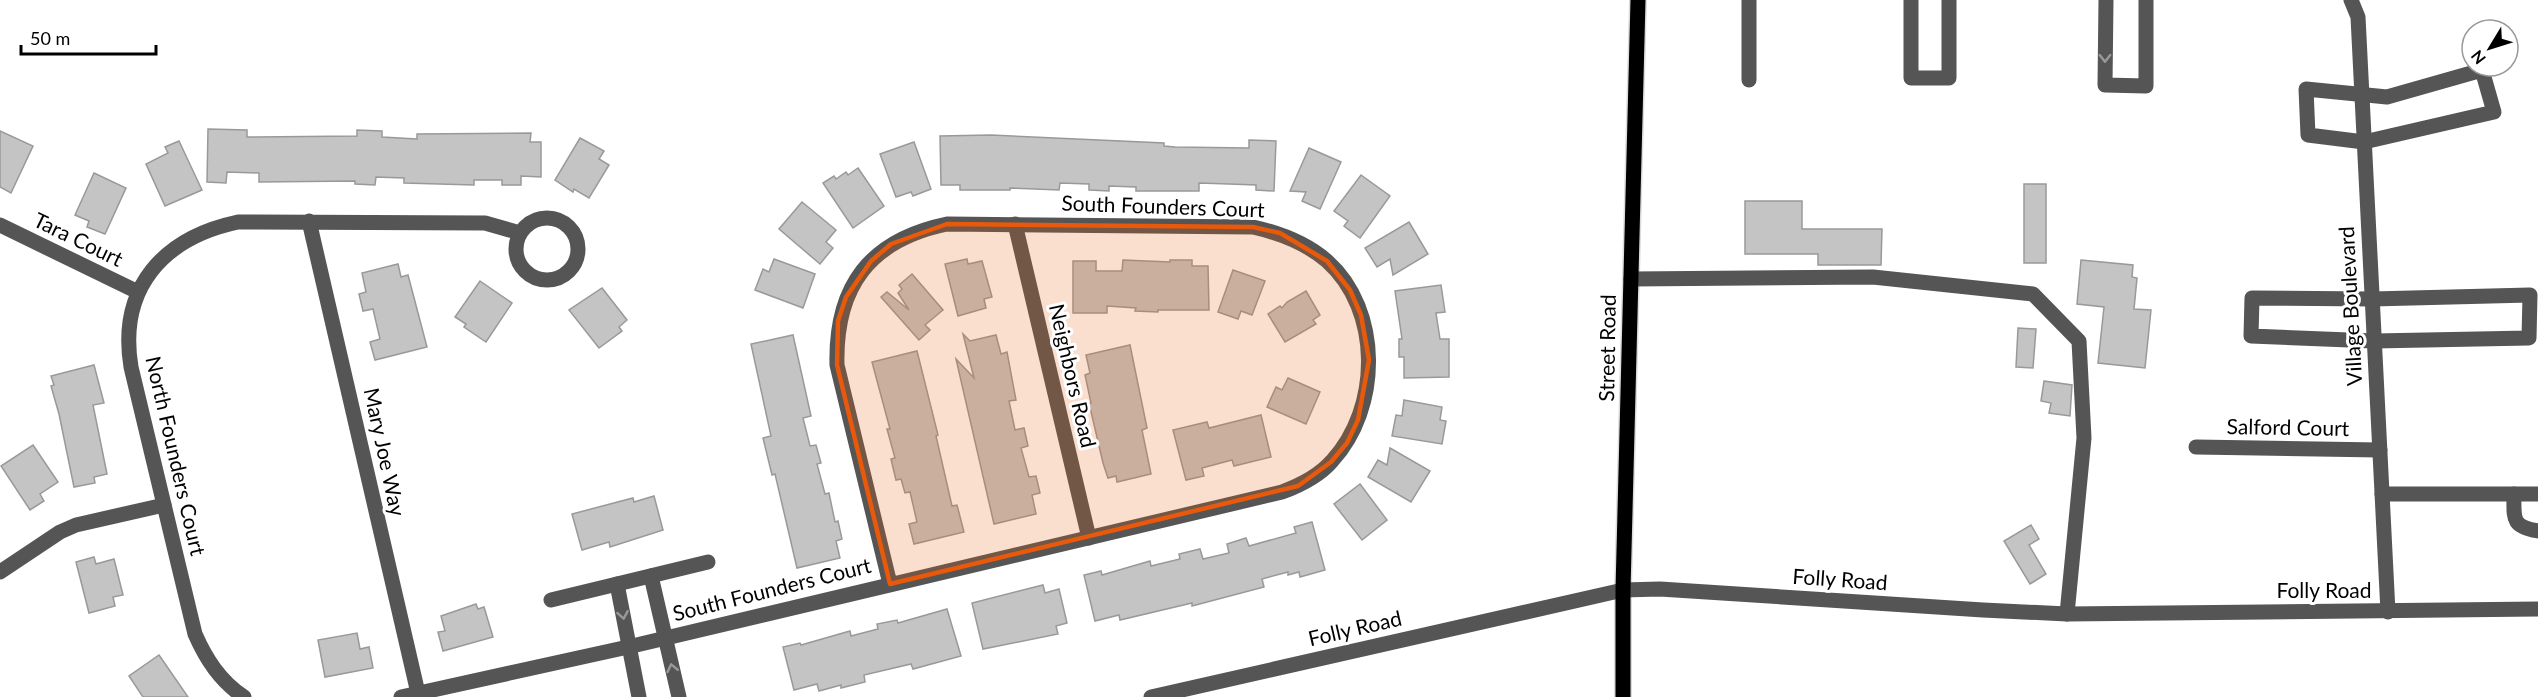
<svg xmlns="http://www.w3.org/2000/svg" width="2538" height="697" viewBox="0 0 2538 697" font-family="Lato,sans-serif">
<style>
.building{fill:#c4c4c4;stroke:#999;stroke-width:1.5}
.lines{fill:none;stroke-linecap:round;stroke-linejoin:round}
.major-casing{stroke:#dbdbdb;stroke-width:18}
.minor{stroke:#555;stroke-width:15}
.major{stroke:#000;stroke-width:15}
.oneway{stroke:#999}
.marked{fill:#e8590c;fill-opacity:0.2;stroke:#e8590c;stroke-width:4.5;stroke-linejoin:round}
.labels{text-anchor:middle;stroke-width:6;stroke-linejoin:round;paint-order:stroke}
.street-label{font-size:21px;fill:#000;stroke:#fff}
</style>
<rect width="100%" height="100%" fill="#fff"/>
<g class="building">
<path d="M208,129l39,1v7l110,-1v-6l25,1v6l35,2v-5l114,-1 -1,9h11v35l-20,-1v9h-19v-5h-28v5l-70,-2v-5l-28,-1 -1,8 -20,-1v-3l-96,1v-9l-32,-1 -1,11 -19,-1z"/>
<path d="M0,131l33,15 -22,47 -11,-6z"/>
<path d="M991,135l173,8v3l11,1 74,1v-8l27,1 -2,50 -18,-1v-5l-27,-1 -30,-1v8h-63v-4l-27,-1v5l-20,-1v-6l-29,-1 -1,7 -49,-2v2h-50v-5h-19l-1,-49z"/>
<path d="M580,138l24,13 -5,8 10,6 -20,33 -15,-9 -1,3 -18,-12z"/>
<path d="M179,141l23,49 -37,16 -19,-42 22,-11 -3,-6z"/>
<path d="M914,142l17,47 -18,7 -2,-4 -15,5 -16,-43z"/>
<path d="M1309,148l32,14 -21,47 -18,-8 4,-9 -16,-1z"/>
<path d="M858,168l26,38 -31,22 -30,-45 11,-7 2,3 10,-7 2,3z"/>
<path d="M94,173l32,15 -21,46 -18,-7 2,-6 -14,-6z"/>
<path d="M1361,175l29,21 -30,42 -16,-12 4,-5 -14,-10z"/>
<rect x="2024" y="184" width="22" height="79"/>
<path d="M1745,201h57v28h80l-1,36h-63v-11h-73z"/>
<path d="M802,202l34,28 -10,12 7,6 -13,16 -41,-35z"/>
<path d="M1409,222l19,32 -35,21 -3,-16 -13,8 -12,-19z"/>
<path d="M774,259l41,15 -12,34 -48,-18 8,-21 6,3z"/>
<path d="M967,259l1,5 14,-3 10,36 -8,2 2,9 -28,8 -13,-52z"/>
<path d="M1123,260l47,2v-2h22v6h16l1,44h-51v2l-23,-1 1,-3 -29,-2v7h-34v-52h23v10h26z"/>
<path d="M2081,260l52,5 -1,12 5,1 -3,31 17,1 -6,58 -47,-5 6,-56 -27,-3z"/>
<path d="M398,264l3,13 7,-2 19,72 -52,13 -5,-18 10,-3 -7,-30 -10,2 -4,-17 7,-2 -4,-19z"/>
<path d="M1233,270l32,11 -13,34 -11,-4 -3,8 -20,-7z"/>
<path d="M912,274l31,36 -18,15 5,5 -11,10 -38,-43 6,-5 22,18 -11,-17 4,-4 -3,-4z"/>
<path d="M480,281l32,22 -26,39 -22,-15 2,-3 -11,-7z"/>
<path d="M1441,285l4,27 -9,1 4,26h9v38l-45,1v-21h-5v-18h3l-7,-48z"/>
<path d="M602,288l25,32 -8,7 3,4 -23,17 -30,-38z"/>
<path d="M1306,291l14,24 -7,5 3,4 -31,18 -17,-28 12,-8 2,2 5,-6z"/>
<path d="M2018,328l18,1 -3,39 -17,-1z"/>
<path d="M963,334l7,7 26,-6 5,19 6,-2 9,48 -7,1 6,29 9,-2 4,18 -7,2 8,29 7,-1 4,17 -8,2 4,19 -42,10 -38,-165 18,19z"/>
<path d="M793,335l18,81 -8,2 7,28 6,-1 5,18 -4,1 8,30 4,-1 6,29 3,-1 4,18 -6,2 4,17 -43,10 -22,-94 -3,1 -9,-37 8,-2 -20,-92z"/>
<path d="M1130,345l17,83 -5,2 9,44 -34,8 -1,-6 -8,2 -5,-15 -14,-60h2l-6,-28 5,-2 -4,-18z"/>
<path d="M917,351l21,84 -2,1 16,70 5,-1 7,27 -50,12 -5,-20 8,-2 -7,-30 -5,1 -4,-14 -5,1 -5,-21 4,-1 -8,-29h3l-18,-67z"/>
<path d="M94,365l10,38 -11,2 14,69 -13,3 1,6 -21,4 -15,-73 -8,-28 3,-1 -3,-9z"/>
<path d="M1288,378l32,14 -14,32 -39,-17 9,-20 6,3z"/>
<path d="M2044,381l28,4 -2,31 -21,-3 2,-10 -10,-2z"/>
<path d="M1404,400l38,7 -2,13 6,1 -4,23 -50,-8 4,-21 6,1z"/>
<path d="M1261,415l10,42 -37,9 -2,-6 -30,8 2,8 -18,4 -13,-50 34,-8 2,6z"/>
<path d="M33,445l25,37 -18,12 4,7 -14,9 -29,-44z"/>
<path d="M1390,448l40,23 -19,31 -43,-25 10,-17 9,5z"/>
<path d="M1360,484l27,36 -25,20 -28,-36z"/>
<path d="M654,496l9,34 -53,17 -1,-5 -27,8 -10,-36 61,-16 1,4z"/>
<path d="M1312,522l13,48 -25,7 -1,-5 -11,3v-3l-26,7 2,8 -72,19v-3l-72,17 -1,-5 -24,6 -11,-46 17,-4 1,4 48,-14 1,5 29,-7 -1,-5 21,-5 3,10 26,-6 -2,-9 19,-6 3,8 47,-13 -2,-6z"/>
<path d="M2031,525l8,14 -10,6 17,29 -16,10 -26,-43z"/>
<path d="M94,557l2,7 18,-5 9,36 -10,2 2,9 -26,7 -13,-51z"/>
<path d="M1043,585l2,8 14,-4 8,34 -11,3 2,8 -75,15 -11,-46z"/>
<path d="M476,604l2,5 6,-2 9,30 -50,14 -5,-19 7,-1 -4,-15z"/>
<path d="M947,609l14,47 -48,13 -2,-5 -47,11 1,7 -24,6v-3l-22,6 -2,-7 -23,6 -11,-43 17,-4 1,2 49,-14 1,5 27,-7 -1,-5 20,-4 1,3z"/>
<path d="M357,633l3,16 9,-2 4,21 -48,9 -7,-37z"/>
<path d="M159,655l29,42h-45l-14,-21z"/>
</g>
<g class="lines">
<g class="major-casing">
<path id="major" d="M1623,697v-107l15,-590"/>
</g>
<g class="minor">
<path d="M1749,0v80"/>
<path d="M1911,0v78h38v-78"/>
<path d="M2106,0l-1,85 41,1v-86"/>
<path d="M2351,0l7,17 30,595"/>
<path d="M2482,70l12,42 -130,30 -56,-7 -2,-46 81,8z"/>
<circle cx="547" cy="249" r="31"/>
<path d="M309,221l109,472"/>
<path d="M1015,224l74,314"/>
<path d="M0,225l138,67"/>
<path d="M1631,279l242,-2 160,17 46,47 5,97 -17,176"/>
<path d="M2530,295l-1,43 -155,3 -123,-5 1,-38 120,1z"/>
<path d="M2196,447l184,3"/>
<path d="M2382,494h156"/>
<path d="M2514,494c0,25 -3,32 24,37"/>
<path d="M0,572l60,-40 16,-7 88,-20"/>
<path d="M651,576l28,121"/>
<path d="M617,584l22,113"/>
<path d="M551,600l157,-38"/>
<path d="M244,697c-24,-16 -38,-38 -49,-63l-64,-267c-13,-79 32,-129 107,-145l247,1 35,10"/>
<path d="M401,697l227,-50 654,-155c19,-7 37,-16 50,-31 49,-53 50,-151 -5,-200 -22,-19 -47,-28 -74,-34l-306,-3c-77,16 -112,62 -110,141l53,219"/>
<path d="M1151,697l472,-107 37,-1 323,21 84,4 471,-5"/>
</g>
<use href="#major" class="major"/>
</g>
<defs><path id="oneway-chevron" d="M-2-3.5L2.5 0L-2 3.5" fill="none" stroke-width="1.6" stroke-linecap="round" stroke-linejoin="round" transform="scale(1.5)"/></defs>
<g class="oneway">
<use href="#oneway-chevron" transform="translate(2105 58) rotate(90)"/>
<use href="#oneway-chevron" transform="translate(623 615) rotate(80)"/>
<use href="#oneway-chevron" transform="translate(672 668) rotate(-103)"/>
</g>
<path class="marked" d="M947,224l306,3 27,6 47,28 23,29 11,25 8,45 -11,60 -11,23 -16,19 -33,24 -408,98 -53,-219 1,-44 8,-24 25,-36 20,-17z"/>
<g class="labels">
<g class="street-label">
<text transform="translate(1163 207) rotate(2)" y="7">South Founders Court</text>
<text transform="translate(78 240) rotate(26)" y="7">Tara Court</text>
<text transform="translate(2351 306) rotate(-93)" y="7">Village Boulevard</text>
<text transform="translate(1608 348) rotate(-89)" y="7">Street Road</text>
<text transform="translate(1072 376) rotate(77)" y="7">Neighbors Road</text>
<text transform="translate(2288 428) rotate(1)" y="7">Salford Court</text>
<text transform="translate(384 452) rotate(78)" y="7">Mary Joe Way</text>
<text transform="translate(175 456) rotate(77)" y="7">North Founders Court</text>
<text transform="translate(1840 580) rotate(4)" y="7">Folly Road</text>
<text transform="translate(772 590) rotate(-14)" y="7">South Founders Court</text>
<text x="2324" y="598">Folly Road</text>
<text transform="translate(1355 629) rotate(-13)" y="7">Folly Road</text>
</g>
</g>
<g transform="translate(2490 48) rotate(232)"><circle r="28" fill="#ffffff" stroke="#999999" stroke-width="1.5"/>
<path d="M0-4.5L10 22L0 15L-10 22Z" fill="#000000"/>
<text y="-9" font-size="16" font-weight="bold" text-anchor="middle" fill="#000000">N</text>
</g>
<path d="M21 45v9h135v-9" fill="none" stroke="#000000" stroke-width="3"/>
<text x="30" y="45" font-size="18" fill="#000000" stroke="#ffffff" stroke-width="4.5" paint-order="stroke">50 m</text>
</svg>
